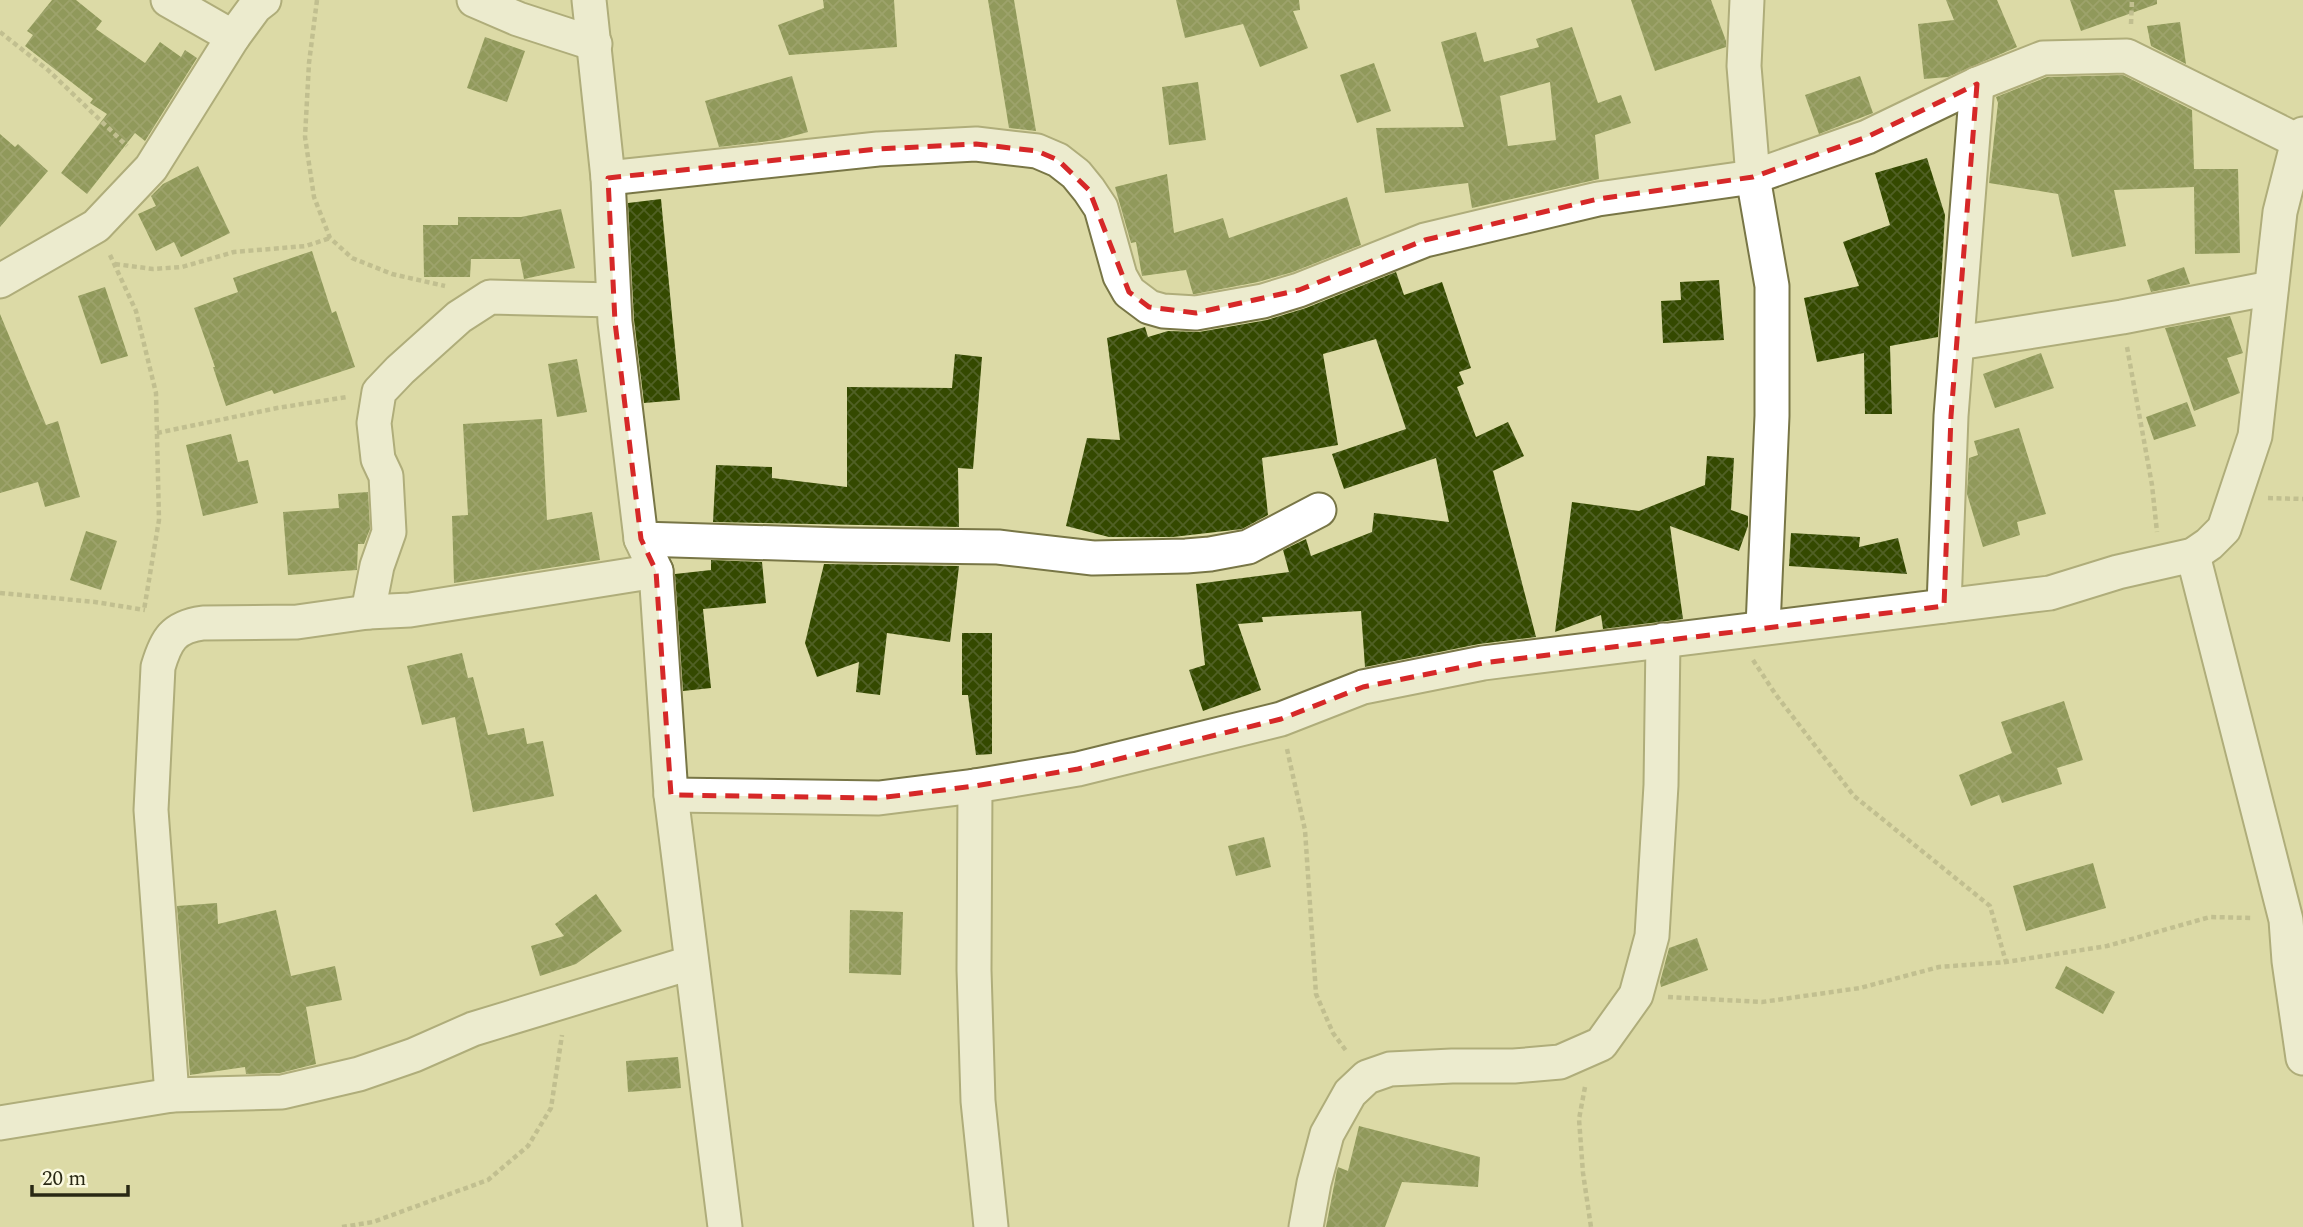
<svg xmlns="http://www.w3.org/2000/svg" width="2303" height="1227" viewBox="0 0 2303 1227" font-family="Spectral,serif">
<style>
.building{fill:url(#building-cross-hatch);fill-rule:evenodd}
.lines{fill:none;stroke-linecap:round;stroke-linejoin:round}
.minor-casing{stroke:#787646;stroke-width:37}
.path{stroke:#a09e75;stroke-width:4.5;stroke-dasharray:5 3.5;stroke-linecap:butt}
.minor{stroke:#fff;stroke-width:33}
.marked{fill:none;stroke:#d62828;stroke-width:5;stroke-dasharray:14 9;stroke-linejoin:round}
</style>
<defs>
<pattern id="building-cross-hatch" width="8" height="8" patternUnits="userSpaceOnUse" patternTransform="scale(1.75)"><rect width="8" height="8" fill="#344900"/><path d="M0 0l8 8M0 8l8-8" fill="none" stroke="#506025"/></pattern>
</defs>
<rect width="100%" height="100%" fill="#dcdaa6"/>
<g class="building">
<path d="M52,0h24l26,21 -6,8 49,34 15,-21 21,15 4,-7 12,8 -52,83 -10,-8 -48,61 -26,-21 46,-59 -17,-11 3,-4 -68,-53 8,-11 -6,-4z"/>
<path d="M823,0h71l3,47 -108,8 -11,-30 46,-17z"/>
<path d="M988,0h26l22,131 -27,-3z"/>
<path d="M1176,0h123l1,10 -7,1 15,37 -48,19 -17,-43 -58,14z"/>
<path d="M1631,0h80l15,41v6l-71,24z"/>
<path d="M1946,0h51l20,47 -69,30 -24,2 -6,-55 36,-4z"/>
<path d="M2070,0h87v4l-76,27z"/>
<path d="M2180,22l6,42 -35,-18 -4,-20z"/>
<path d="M1572,27l26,76 23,-8 10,28 -36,12 4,44 -127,29 -4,-25 -83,10 -9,-65 88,-1 -23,-85 35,-10 8,30 55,-15 -3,-8zM1550,82l6,58 -48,6 -8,-50z"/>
<path d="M485,37l40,14 -18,51 -40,-14z"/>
<path d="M1374,63l17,48 -34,12 -17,-48z"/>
<path d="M2123,75l69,35 2,59h44l2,84 -45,1 -1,-67 -80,3 12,56 -54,11 -14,-63 -69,-11 9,-80 -2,-6 51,-20z"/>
<path d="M792,76l16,56 -30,8 -59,7 -14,-46z"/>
<path d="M1860,76l13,37 -54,21 -14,-39z"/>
<path d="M1198,82l8,58 -37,5 -7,-58z"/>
<path d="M0,134l15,13 3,-3 30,27 -48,56z"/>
<path d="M1927,158l18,57 -7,122 -48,9 2,68h-27l-1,-61 -47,9 -13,-64 55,-12 -16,-44 47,-17 -15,-52z"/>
<path d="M198,166l32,67 -49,24 -7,-15 -18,9 -18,-37 18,-8 -5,-10 12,-12z"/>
<path d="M1167,174l7,59 49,-15 6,20 118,-41 14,48 -68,27 -35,10 -63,12h-2l-7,-24 -44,6 -6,-34 -5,1 -16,-56z"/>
<path d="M661,199l19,201 -36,3 -10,-83 -6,-117z"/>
<path d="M561,209l14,59 -51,11 -4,-20h-49l-1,18h-46l-1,-52h35v-8h63z"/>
<path d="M312,251l20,62 4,-2 19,56 -81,27 -2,-4 -46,16 -13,-39h2l-21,-59 44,-16 -5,-14z"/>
<path d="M2184,267l6,17 -39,8 -4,-12z"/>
<path d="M1396,272l8,23 38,-13 29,86 -12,4 5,12 -7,3 19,50 32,-15 16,34 -31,15 43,166 -57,7 -114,23 -4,-56 -99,6 1,5 -25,2 23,66 -58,21 -14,-41 16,-5 -9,-81 93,-12 -6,-22 23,-11 5,17 61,-24 2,-19 75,9 -13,-64 -92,31 -12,-35 74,-25 -30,-90 -53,15 15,91 -76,13 6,57 -26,14 -69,8h-64l-43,-11 21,-88 33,2 -13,-102 38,-11 3,10 20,-6 31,1 68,-12 39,-12z"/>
<path d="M1719,280l5,60 -61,3 -2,-42 20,-1 -1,-18z"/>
<path d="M105,287l23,69 -27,8 -23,-68z"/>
<path d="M0,314l46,111 12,-4 22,76 -35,10 -7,-25 -38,11z"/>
<path d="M2230,316l13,37 -16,5 13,35 -46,18 -29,-83z"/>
<path d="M2041,353l13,35 -59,20 -12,-34z"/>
<path d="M955,354l27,3 -9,112 -15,-1 1,59 -246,-5 3,-57 56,2v11l75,9v-100l105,1z"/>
<path d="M577,359l10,53 -30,5 -9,-53z"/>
<path d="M2187,402l9,24 -42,14 -8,-23z"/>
<path d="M542,419l5,101 45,-8 8,48 -146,23 -2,-67 16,-1 -5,-91z"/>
<path d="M2019,428l27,86 -29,8 3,13 -37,12 -16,-53 2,-36 9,-3 -4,-14z"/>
<path d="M231,434l7,28 10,-2 10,43 -55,13 -17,-71z"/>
<path d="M1707,456l27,2 -3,52 17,6v10l-9,25 -69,-25 13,93 -80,10 -2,-14 -46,17 17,-130 67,9 66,-26z"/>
<path d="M368,492l2,37 -6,15h-6l-1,26 -69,5 -5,-63 56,-4 -1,-14z"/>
<path d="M86,531l31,10 -16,49 -31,-10z"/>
<path d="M1791,533l69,4 -1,10 39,-9 9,36 -118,-8z"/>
<path d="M711,560l51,2 4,41 -63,6 8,79 -28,3 -8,-117 36,-4z"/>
<path d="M824,564l135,2 -9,76 -63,-9 -7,62 -24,-3 3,-30 -42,15 -12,-34z"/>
<path d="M962,633h30v121l-16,1 -8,-60h-6z"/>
<path d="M462,653l6,25 5,-1 15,58 36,-7 3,16 16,-3 11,55 -81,16 -18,-95 -33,8 -15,-59z"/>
<path d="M2064,701l19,59 -26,8 5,16 -60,19 -3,-8 -28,11 -12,-31 53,-22 -11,-31z"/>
<path d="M1264,837l7,30 -35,9 -8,-30z"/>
<path d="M2093,863l13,45 -80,23 -13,-45z"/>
<path d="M596,894l26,37 -46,33 -36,12 -9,-30 33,-10 -9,-12z"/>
<path d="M217,903l1,21 58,-14 15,66 44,-10 7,34 -36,7 10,57 -36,9 -34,1 -1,-7 -55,8 -13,-169z"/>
<path d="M850,910l53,2 -2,63 -52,-2z"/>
<path d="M1697,938l11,32 -47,17 -1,-5 9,-34z"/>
<path d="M2066,966l49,26 -12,22 -48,-26z"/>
<path d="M678,1057l3,31 -53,4 -2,-31z"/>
<path d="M1359,1126l121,31 -2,30 -76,-5 -17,45h-59l11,-57 1,-3 10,4z"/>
</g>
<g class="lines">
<g class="minor-casing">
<g id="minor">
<path d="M168,0l65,37"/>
<path d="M474,0l44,19 77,25"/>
<path d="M589,0l19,178 7,144 26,217 15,32 15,224 54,432"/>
<path d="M1747,0l-3,66 9,111 19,109v130l-9,211"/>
<path d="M608,178l270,-29 98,-5 61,7 21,9 18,14 13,16 12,18 19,68 9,16 20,15 14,4 33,2 67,-12 36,-11 126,-50 173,-41 155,-22 114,-40 110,-53 66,-26 84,-2 171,85"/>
<path d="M0,281l96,-55 55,-58 82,-131 22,-30 9,-7"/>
<path d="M1958,343l164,-26 149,-29"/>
<path d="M641,539l202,6 155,2 95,11 93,-2 24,-2 38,-7 71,-37"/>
<path d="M2193,555l93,365 3,41 14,97"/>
<path d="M1944,606l7,-190 26,-332"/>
<path d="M368,612l9,-46 12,-34 -3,-56 -8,-17 -4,-36 5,-31 21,-22 59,-53 31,-20 123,3"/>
<path d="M975,786l-1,184 4,131 13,126"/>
<path d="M671,795l208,3 96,-12 103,-17 203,-50 82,-32 120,-24 567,-70 68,-21 75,-17 16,-11 15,-15 31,-93 25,-224 18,-71 5,-7"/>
<path d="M172,1095l-21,-285 7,-143c8,-27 15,-40 45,-44l94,-1 71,-10 42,-2 246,-39"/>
<path d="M0,1123l172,-28 110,-3 77,-18 55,-19 59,-26 217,-66"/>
<path d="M1306,1227l8,-44 13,-49 23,-41 17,-16 23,-8 62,-3h62l46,-4 41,-18 35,-49 16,-59 9,-151 2,-145"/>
</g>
</g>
<g class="path">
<path d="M317,0l-8,63 -4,74 9,60 16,41 22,20 40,16 53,12"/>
<path d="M2131,24l1,-24"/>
<path d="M0,32l48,38 79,76"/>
<path d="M110,255l26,56 20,82 3,127 -15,90"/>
<path d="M115,264l38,5 29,-2 52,-15 72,-6 24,-8"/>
<path d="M2127,347l25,138 5,47"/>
<path d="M157,433l120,-25 70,-11"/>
<path d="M2268,498l35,1"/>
<path d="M0,593l95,9 50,8"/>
<path d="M1753,660l23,35 78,101 136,110 16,56"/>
<path d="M1287,749l18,81 11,164 17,39 14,19"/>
<path d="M1668,997l94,5 98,-14 79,-21 67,-5 101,-16 103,-29 42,1"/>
<path d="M1585,1087l-6,32 4,54 8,54"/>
<path d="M342,1227l31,-5 115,-42 40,-34 23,-38 11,-73"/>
</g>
<use href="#minor" class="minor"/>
</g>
<path d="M0 0H2303V1227H0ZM1977,84l-26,332 -7,190 -461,57 -120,24 -82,32 -203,50 -103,17 -96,12 -208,-3 -15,-224 -15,-32 -26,-217 -7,-144 270,-29 98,-5 61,7 21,9 31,30 40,102 20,15 47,6 103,-23 126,-50 173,-41 155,-22 114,-40z" fill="#dcdaa6" fill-opacity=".55" fill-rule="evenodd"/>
<path class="marked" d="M1977,84l-26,332 -7,190 -461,57 -120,24 -82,32 -203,50 -103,17 -96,12 -208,-3 -15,-224 -15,-32 -26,-217 -7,-144 270,-29 98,-5 61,7 21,9 31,30 40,102 20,15 47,6 103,-23 126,-50 173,-41 155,-22 114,-40z"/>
<path d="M32 1185v10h96v-10" fill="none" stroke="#292814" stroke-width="3.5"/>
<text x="42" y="1185" font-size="21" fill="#292814" stroke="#faf9df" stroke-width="5" paint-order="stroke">20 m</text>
</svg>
